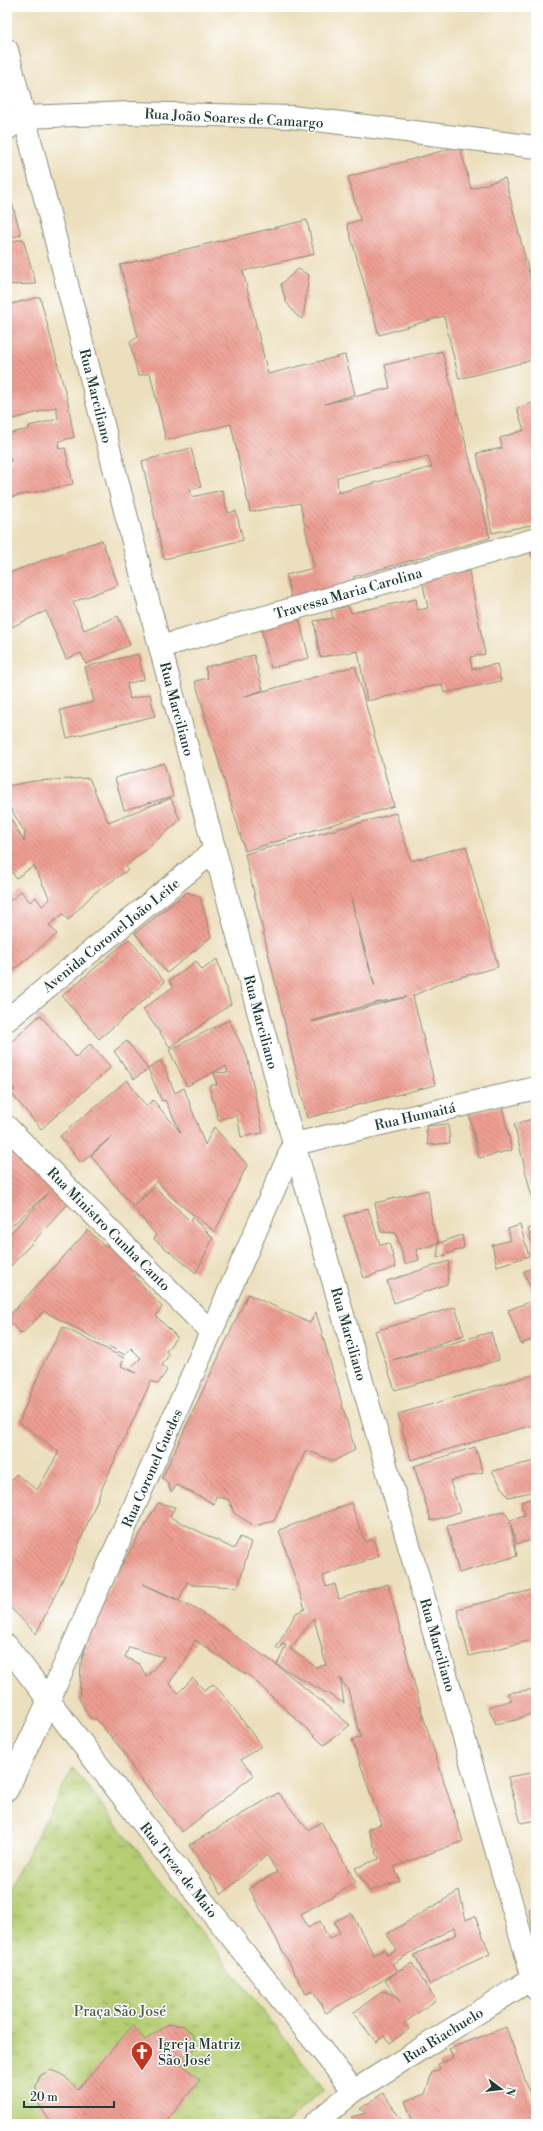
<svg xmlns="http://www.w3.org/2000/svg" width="543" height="2131" viewBox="0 0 543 2131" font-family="'Libre Bodoni',serif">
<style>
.park{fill:url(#park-tufts);stroke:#6a8654}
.building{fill:url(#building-back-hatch);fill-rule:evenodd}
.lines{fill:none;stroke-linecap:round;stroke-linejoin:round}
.minor-casing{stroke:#868e78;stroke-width:24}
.tertiary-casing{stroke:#868e78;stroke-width:24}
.minor{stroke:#fff;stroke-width:22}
.tertiary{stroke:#fff;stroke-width:22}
.labels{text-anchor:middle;stroke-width:3;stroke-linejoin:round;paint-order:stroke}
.street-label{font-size:14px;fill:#1f3d34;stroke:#fff}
.park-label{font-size:14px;fill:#446144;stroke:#fff}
.poi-label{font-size:14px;fill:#1f3d34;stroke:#fff;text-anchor:start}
</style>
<defs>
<pattern id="park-tufts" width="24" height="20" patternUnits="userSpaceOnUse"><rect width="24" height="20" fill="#b5ce73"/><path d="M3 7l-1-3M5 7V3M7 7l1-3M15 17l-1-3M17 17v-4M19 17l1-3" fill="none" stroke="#93a85f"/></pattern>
<pattern id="building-back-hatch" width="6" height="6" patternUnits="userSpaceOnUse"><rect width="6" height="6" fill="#ee9e92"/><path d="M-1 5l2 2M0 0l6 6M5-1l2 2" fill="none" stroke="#c08278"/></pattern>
</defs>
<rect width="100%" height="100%" fill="#fff"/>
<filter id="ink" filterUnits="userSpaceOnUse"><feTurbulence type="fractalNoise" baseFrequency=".025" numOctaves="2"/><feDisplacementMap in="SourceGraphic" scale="8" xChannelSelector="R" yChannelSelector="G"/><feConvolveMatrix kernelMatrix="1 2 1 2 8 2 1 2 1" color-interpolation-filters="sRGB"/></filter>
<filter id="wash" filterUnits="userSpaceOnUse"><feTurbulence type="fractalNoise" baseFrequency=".012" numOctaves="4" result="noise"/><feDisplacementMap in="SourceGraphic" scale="16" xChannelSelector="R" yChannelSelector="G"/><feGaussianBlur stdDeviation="0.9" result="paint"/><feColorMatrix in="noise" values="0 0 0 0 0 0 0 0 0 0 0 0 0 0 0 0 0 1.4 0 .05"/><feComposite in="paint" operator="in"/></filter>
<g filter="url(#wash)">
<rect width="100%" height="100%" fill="#ecdfbd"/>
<path class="park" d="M73,1768l251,321 -39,35h-278v-231z"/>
<g id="blocks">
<g class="building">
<path d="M460,146l11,43 34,-11 29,115h2v66l-77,20 -15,-63 -65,19 -32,-111 13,-4 -12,-43z"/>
<path d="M7,186l14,49 -14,4z"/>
<path d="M307,220l7,34 -71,17 25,103 77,-19 10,39 -30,10 65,-16 -5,-23 57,-14 48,187 -137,39 2,9 -63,15 -6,-26 28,-7 -14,-65 -50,9 -19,-88 -65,16 -16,-67 -12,3 -8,-34 8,-5 -18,-72zM428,456l4,11 -94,26 -1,-16z"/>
<path d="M23,239l13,45 -29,1v-43z"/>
<path d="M298,269l11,6 -6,44 -6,-3 -11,-14 -5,-18z"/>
<path d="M40,297l28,106 6,34 -16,5 1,7 6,-1 8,36 -66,14v-36l4,-1 -4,-10v-17l22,-5v-3l29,-7 -2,-12 -49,14v-116z"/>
<path d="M536,402v122l-44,9 -15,-80 25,-5 -2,-10 24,-8 -7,-22z"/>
<path d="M191,448l10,39 -11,2 2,8 30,-7 6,23 8,-2 7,29 -79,19 -22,-98z"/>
<path d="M102,540l16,45 -45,17 11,28 34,-14 12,29 -44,19 -5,-11 -15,6 -20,-48 -39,18v-55l44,-17z"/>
<path d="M536,549v19l-6,-18z"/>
<path d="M469,571l16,83 -15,3 2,12 25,-5 4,17 -57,12 -2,-9 -75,17 -9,-50 -38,6 -6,-36 19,-3 -2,-8 17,-4 3,7 65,-14 2,11 10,-2 -6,-28z"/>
<path d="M298,615l11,43 -38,10 -11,-43z"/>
<path d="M138,654l6,25 -17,5 3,15 20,-5 5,22 -88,22 -7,-28 34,-8 -9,-35z"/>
<path d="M254,655l9,35 -21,7 113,-31 39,140 -149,45 -50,-170 13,-3 -3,-11z"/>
<path d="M164,763l9,33 -49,14 -9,-32z"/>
<path d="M89,778l19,44 63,-24 9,22 -54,46 2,4 -35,24 -25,26 -5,-6 -14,11 8,9 -50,41v-71l14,-13 9,11 6,-5 6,9 8,-7 -16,-33 -18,12 -6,-8 -3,2v-12l6,-4 -1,-7 -5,3v-39l17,28 1,-8 -18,-31v-16l27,-5z"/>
<path d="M396,813l15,48 55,-15 32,121 -55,15 -30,14 22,89 -128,33 -62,-264zM350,894l25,93 -13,-43zM406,997l-94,25v-1l67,-19z"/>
<path d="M187,892l13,5 11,40 -44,36 -32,-40z"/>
<path d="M129,939l36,43 -66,57 -37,-43z"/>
<path d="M217,959l14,45 -61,43 -27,-38 30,-22 -4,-6 27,-20 6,9z"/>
<path d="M40,1015l36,42 14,-13 21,23 -70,62 -30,-36 4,-3 -8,-10v-34z"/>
<path d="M229,1020l18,36 16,77 -22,4 -4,-22 -19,5 -9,-35h8l-3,-13 14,1 -2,-7 -12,6 -27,14 -18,-36z"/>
<path d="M127,1041l21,28 -14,10 -20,-28z"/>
<path d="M161,1060l14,33 9,-5 21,57 9,-18 33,38 -32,67 -39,-31 -19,-20 -23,25 21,-19 35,34 3,-3 20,20 -17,35 -42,-34 2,-4 -65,-79 21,-20 -31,27 -21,-27 67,-56 19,26 7,-6 28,33 -16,-33 -3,1 -14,-32z"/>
<path d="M502,1106l10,44 -33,8 -10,-44z"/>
<path d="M536,1118v92h-1l-21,-86z"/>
<path d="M448,1124l2,19 -22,2 -2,-19z"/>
<path d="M9,1143l59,61 -61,66v-33l43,-46 -43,39v-85z"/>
<path d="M428,1190l4,32 7,21 -23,7 3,10 -14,4 -9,-31 -15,-1 -6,-29z"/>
<path d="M368,1208l12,37 9,-2 7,24 -32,11 -20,-62z"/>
<path d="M520,1225l9,31 -32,10 -5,-21 19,-5 -3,-11z"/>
<path d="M536,1226v25h-2l-6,-22z"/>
<path d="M88,1230l16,16h8l26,27 -4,3 28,31 -6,9 21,21 -11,14 3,4 -7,10 5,5 -9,14 -7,-3 -48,105 -29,70 -38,78 -29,-30v-117l9,-13 21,16 22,-38 -40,-30 25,-60 19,-35 61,31 -3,8 15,7 -7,-4 12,-11 -10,-10 -6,7 -81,-44 -22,23 -15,-14v-2z"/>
<path d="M462,1235l2,13 -27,10 2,-15z"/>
<path d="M449,1261l-2,23 -53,19 -7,-22z"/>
<path d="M536,1267v71l-15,6 -13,-34 27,-10 -11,-29z"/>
<path d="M248,1294l62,29 6,-11 39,138 -21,11 -28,-11 -32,71 -20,5 -20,-13 -5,-13 -13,-4 -2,8 -37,-19 -6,7 -4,-10 -5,-4z"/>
<path d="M455,1307l9,28 -71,25 98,-28 8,28 -104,30 -20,-59z"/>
<path d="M536,1374v50l-125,36 -13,-46z"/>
<path d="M475,1447l8,25 -33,9 10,31 -29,9 -17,-55z"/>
<path d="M536,1461v30l-28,6 -16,-26z"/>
<path d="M536,1497v42l-19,5 -7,-22 7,34 -58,17 -12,-47 57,-15 6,9 15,-4 -4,-14z"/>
<path d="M158,1503l17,4 -5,10 64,32 6,-12 11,5 -13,45 -46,-2 -5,-3 -8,18 -36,-16 55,26 79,55 9,-20 -4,-1 -3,6 -3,-2 20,-35 9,-4 -26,-79 72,-27 14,39 8,-3 6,17 -56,20 3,11 9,-3 4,15 49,-15 35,132 40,125 -69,26 6,14 -31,10 -14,-23 24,-9 -11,-30 13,-5 -29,-84 9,-3 -13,-47 -8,-12 4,25 -67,-38 73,60 -26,20 -72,-67 -57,-38 -11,23 -15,20 9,10 15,-15 11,12 9,-6 14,15 34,47 -20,14 13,15 -72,57 -48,-62 -12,-20 -25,-30 -7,-2 -11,-19 2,-36 8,-28 29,-63zM314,1618l12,47 -10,2 -26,-18zM129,1647l35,10 -17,20 -8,-13 -14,-7z"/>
<path d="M536,1589v50l-67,17 -12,-47z"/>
<path d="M536,1689v22l-20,9 -20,4 -8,-17 24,-7 -5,-7z"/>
<path d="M536,1772v48l-15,3 -13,-46z"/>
<path d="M278,1793l30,37 13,-8 35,61 -55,31 7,14 12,-7 9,18 11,-6 -6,-11 17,-9 23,42 11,-6 2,6 10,-5 -10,-16 72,-43 7,29 9,-4 15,38 -39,18 -21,13 -16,-30 43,-21 -3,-7 -62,37 6,7 14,-8 24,37 -32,23 5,6 -19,14 -6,-7 -8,6 -23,-29 30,-22 12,5 6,7 -16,-22 12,-9 -71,41 -13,-22 -7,3 -57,-106 28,-16 -10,-17 -45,39 -33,-49z"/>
<path d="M536,1908v33h-1l-6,-32z"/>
<path d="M169,2024l15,2 10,10v14l-12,14 18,16 -36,44h-112l-16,-24v-14l4,-10 10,-6 12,4 16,15 55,-64 12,15z"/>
<path d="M506,2027l23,64 7,25v8h-122l-9,-23 20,-7 7,-22 8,-3 -2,-5 15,-6 -4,-9z"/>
<path d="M383,2093l21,31h-49l-4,-7 15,-4 -6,-4z"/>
</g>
</g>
</g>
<g filter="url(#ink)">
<use href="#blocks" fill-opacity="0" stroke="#868e78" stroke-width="1"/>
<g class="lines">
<g class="minor-casing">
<g id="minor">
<path d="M160,647l376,-108"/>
<path d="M7,1127l204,205"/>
</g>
</g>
<g class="tertiary-casing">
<g id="tertiary">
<path d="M7,50l153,597 134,497 242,845"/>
<path d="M7,129l17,-12 107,-4 161,4 244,30"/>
<path d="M7,1020l208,-170"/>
<path d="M7,1646l188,245 159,200"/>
<path d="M7,1790l42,-90 245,-556 242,-56"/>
<path d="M314,2124l40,-33 179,-113"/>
</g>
</g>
<use href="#minor" class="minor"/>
<use href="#tertiary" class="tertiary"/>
</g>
</g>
<defs>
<g id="church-pin" transform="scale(1.15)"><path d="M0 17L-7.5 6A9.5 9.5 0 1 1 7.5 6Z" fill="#c8321e" stroke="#fff"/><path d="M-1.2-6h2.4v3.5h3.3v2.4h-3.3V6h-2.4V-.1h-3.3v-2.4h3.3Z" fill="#fff"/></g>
</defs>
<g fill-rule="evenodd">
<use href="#church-pin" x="142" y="2052"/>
</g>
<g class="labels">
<g class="street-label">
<text transform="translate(234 118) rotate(3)" y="5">Rua João Soares de Camargo</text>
<text transform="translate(96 396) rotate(76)" y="5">Rua Marciliano</text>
<text transform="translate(348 593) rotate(-16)" y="5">Travessa Maria Carolina</text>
<text transform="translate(177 709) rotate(75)" y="5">Rua Marciliano</text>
<text transform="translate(111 935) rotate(-39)" y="5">Avenida Coronel João Leite</text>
<text transform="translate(261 1022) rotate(75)" y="5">Rua Marciliano</text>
<text transform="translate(415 1116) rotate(-13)" y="5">Rua Humaitá</text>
<text transform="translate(109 1229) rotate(45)" y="5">Rua Ministro Cunha Canto</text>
<text transform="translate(349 1334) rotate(74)" y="5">Rua Marciliano</text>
<text transform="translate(152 1468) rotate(-66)" y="5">Rua Coronel Guedes</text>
<text transform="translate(438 1645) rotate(74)" y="5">Rua Marciliano</text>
<text transform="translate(179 1870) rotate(52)" y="5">Rua Treze de Maio</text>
<text transform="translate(443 2035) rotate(-32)" y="5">Rua Riachuelo</text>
</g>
<g class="park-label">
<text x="120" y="2016">Praça São José</text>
</g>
<g class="poi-label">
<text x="158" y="2049">Igreja Matriz<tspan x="158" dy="16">São José</tspan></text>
</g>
</g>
<rect width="543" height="2131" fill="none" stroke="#fff" stroke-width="24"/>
<g transform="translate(501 2089) rotate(105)" stroke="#ffffff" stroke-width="3" paint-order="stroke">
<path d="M0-3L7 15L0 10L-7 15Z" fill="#1f3d34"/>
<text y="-6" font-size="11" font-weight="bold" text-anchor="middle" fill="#1f3d34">N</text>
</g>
<path d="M24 2101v6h90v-6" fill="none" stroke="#1f3d34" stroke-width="2"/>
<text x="30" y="2101" font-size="12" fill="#1f3d34" stroke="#ffffff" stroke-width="3" paint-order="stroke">20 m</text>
</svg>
